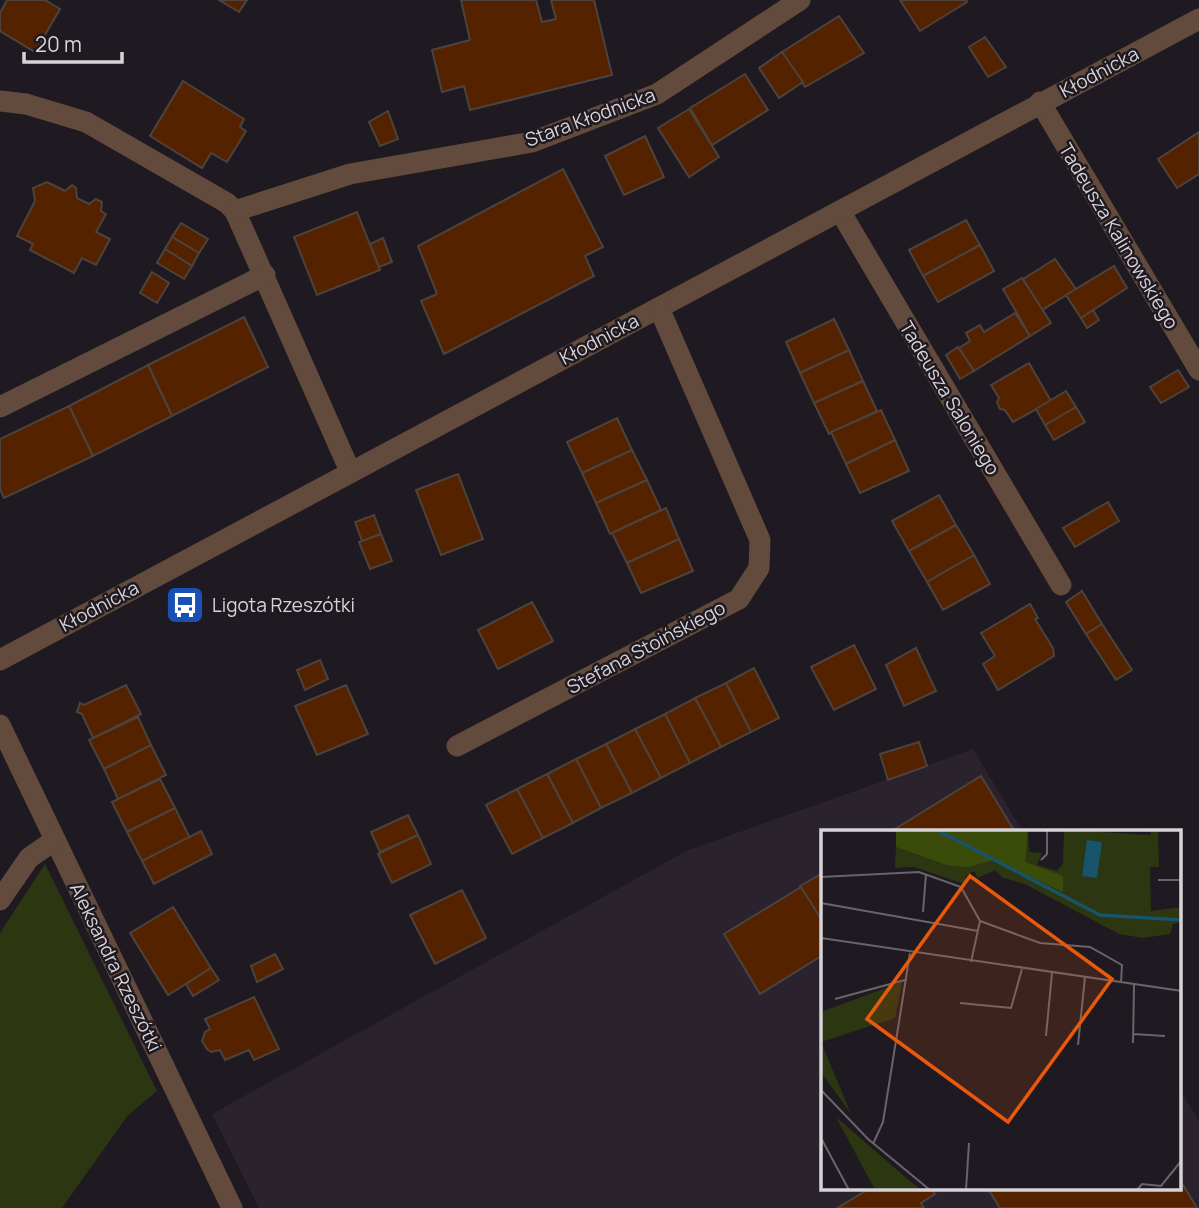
<svg xmlns="http://www.w3.org/2000/svg" width="1199" height="1208" viewBox="0 0 1199 1208" font-family="Manrope,sans-serif">
<style>
.built{fill:#2a222d}
.green{fill:#2c3610}
.building{fill:#520;stroke:#4c433e;stroke-width:2}
.lines{fill:none;stroke-linecap:round;stroke-linejoin:round}
.minor{stroke:#624b3c;stroke-width:21}
.labels{text-anchor:middle;stroke-width:5;stroke-linejoin:round;paint-order:stroke}
.street-label{font-size:19px;fill:#d7d4d8;stroke:#1f1a21}
.poi-label{font-size:19px;fill:#d7d4d8;stroke:#1f1a21;text-anchor:start}
.inset-river{fill:none;stroke:#17536a;stroke-width:3.5}
.inset-road{fill:none;stroke:#69646a;stroke-width:2}
.view{fill:#e8590c;fill-opacity:0.15;stroke:#e8590c;stroke-width:3.5}
.inset-edge{fill:none;stroke:#d7d4d8;stroke-width:3.5}
</style>
<rect width="100%" height="100%" fill="#1f1a21"/>
<path class="built" d="M973,749l50,83h-200v357h357v-100l19,32v87h-940l-47,-94 474,-263z"/>
<path class="green" d="M45,864l112,227 -29,24 -66,93h-62v-275z"/>
<g class="building">
<path d="M7,0h38l15,9 -25,43 -35,-21v-18z"/>
<path d="M219,0h28l-8,12z"/>
<path d="M461,0h75l6,22 14,-3 -5,-19h43l18,75 -142,35 -6,-24 -22,6 -10,-42 38,-10z"/>
<path d="M900,0h66l1,2 -47,29z"/>
<path d="M839,16l25,37 -59,34 -23,-35z"/>
<path d="M985,37l21,30 -18,10 -19,-30z"/>
<path d="M782,52l21,30 -24,16 -20,-30z"/>
<path d="M745,74l23,36 -56,35 -22,-37z"/>
<path d="M183,81l61,38 -4,8 6,4 -19,31 -16,-9 -9,15 -52,-32z"/>
<path d="M689,109l30,48 -30,20 -31,-49z"/>
<path d="M388,111l10,28 -18,7 -11,-24z"/>
<path d="M1199,132v42l-22,14 -19,-29z"/>
<path d="M645,136l19,41 -40,18 -19,-39z"/>
<path d="M563,169l40,78 -18,9 9,20 -150,78 -23,-53 16,-7 -19,-48z"/>
<path d="M47,182l18,9 7,-6 4,3 1,10 12,6 7,-5 6,3 -1,9 5,3 -10,18 14,7 -14,26 -14,-7 -8,15 -44,-23 3,-6 -16,-8 18,-35 -2,-13z"/>
<path d="M357,212l23,58 -63,25 -23,-58z"/>
<path d="M966,220l14,25 -57,31 -14,-26z"/>
<path d="M181,223l27,16 -9,14 -27,-16z"/>
<path d="M172,237l27,16 -7,13 -27,-17z"/>
<path d="M383,238l9,24 -13,5 -9,-23z"/>
<path d="M980,245l14,26 -56,31 -15,-26z"/>
<path d="M165,249l27,17 -8,13 -27,-16z"/>
<path d="M1055,259l21,30 -34,21 -19,-31z"/>
<path d="M1114,266l13,22 -46,30 -15,-23z"/>
<path d="M152,272l17,11 -12,20 -17,-10z"/>
<path d="M1022,278l29,45 -21,13 -27,-47z"/>
<path d="M1093,310l6,10 -12,8 -6,-10z"/>
<path d="M1015,313l15,23 -56,35 -15,-23 11,-7 -4,-8 14,-8 4,7z"/>
<path d="M244,317l24,50 -96,49 -24,-51z"/>
<path d="M834,319l15,31 -49,23 -14,-31z"/>
<path d="M958,347l16,24 -14,8 -14,-24z"/>
<path d="M849,350l14,31 -49,22 -14,-30z"/>
<path d="M1029,363l22,38 -38,21 -8,-12 -5,-1 -3,-7 2,-4 -8,-13z"/>
<path d="M148,365l24,51 -79,40 -24,-50z"/>
<path d="M1178,370l11,17 -28,16 -11,-16z"/>
<path d="M863,381l14,30 -48,23 -15,-31z"/>
<path d="M1066,391l10,16 -31,18 -9,-16z"/>
<path d="M69,406l24,50 -89,42 -4,-9v-50z"/>
<path d="M1076,407l9,15 -31,18 -9,-15z"/>
<path d="M881,410l14,30 -49,24 -15,-32z"/>
<path d="M617,418l15,32 -50,23 -15,-31z"/>
<path d="M895,440l14,31 -49,22 -14,-29z"/>
<path d="M632,450l15,30 -51,23 -14,-30z"/>
<path d="M458,474l25,65 -42,16 -25,-65z"/>
<path d="M647,480l14,30 -51,24 -14,-31z"/>
<path d="M939,495l17,30 -47,26 -17,-30z"/>
<path d="M1108,502l11,19 -44,26 -12,-19z"/>
<path d="M666,508l13,31 -52,24 -15,-30z"/>
<path d="M374,515l7,19 -19,7 -7,-19z"/>
<path d="M956,525l18,30 -47,27 -18,-31z"/>
<path d="M381,534l11,27 -22,8 -11,-27z"/>
<path d="M679,539l14,32 -52,22 -14,-30z"/>
<path d="M974,555l16,29 -47,26 -16,-28z"/>
<path d="M1082,591l20,33 -16,10 -20,-32z"/>
<path d="M532,602l21,39 -55,28 -20,-39z"/>
<path d="M1030,604l8,14 -3,1 18,29 1,8 -56,34 -15,-26 12,-8 -14,-23z"/>
<path d="M1102,624l30,46 -16,10 -30,-46z"/>
<path d="M854,645l22,44 -42,21 -23,-43z"/>
<path d="M916,648l20,43 -32,15 -18,-41z"/>
<path d="M320,660l8,19 -23,11 -8,-20z"/>
<path d="M754,668l25,50 -28,14 -25,-49z"/>
<path d="M726,683l25,49 -30,15 -26,-49z"/>
<path d="M126,685l15,29 -48,24 -11,-24 -5,-2 3,-9 4,2z"/>
<path d="M346,685l22,49 -51,21 -22,-49z"/>
<path d="M695,698l26,49 -31,16 -25,-49z"/>
<path d="M665,714l25,49 -29,15 -26,-49z"/>
<path d="M138,717l13,28 -47,24 -15,-29z"/>
<path d="M635,729l26,49 -29,15 -26,-49z"/>
<path d="M919,742l8,24 -39,14 -8,-26z"/>
<path d="M606,744l26,49 -31,15 -25,-49z"/>
<path d="M151,745l15,30 -48,24 -14,-30z"/>
<path d="M576,759l25,49 -28,15 -26,-49z"/>
<path d="M547,774l26,49 -30,15 -26,-49z"/>
<path d="M981,776l34,56h-125z"/>
<path d="M160,779l15,29 -48,24 -15,-30z"/>
<path d="M517,789l26,49 -31,16 -26,-49z"/>
<path d="M175,808l15,30 -48,23 -15,-29z"/>
<path d="M408,815l10,20 -38,17 -9,-20z"/>
<path d="M201,831l11,23 -58,30 -12,-23z"/>
<path d="M418,835l13,29 -39,19 -14,-29z"/>
<path d="M823,873v49l-23,-36z"/>
<path d="M801,887l22,35v33l-63,39 -36,-60z"/>
<path d="M462,890l24,48 -51,26 -25,-49z"/>
<path d="M173,907l38,61 -43,27 -38,-62z"/>
<path d="M275,954l8,15 -26,13 -6,-16z"/>
<path d="M211,968l8,12 -26,16 -7,-12z"/>
<path d="M254,997l25,52 -25,11 -5,-10 -24,10 -5,-10 -9,2 -4,-3 -5,-8 3,-9 5,-3 -5,-10z"/>
<path d="M1180,1180l17,28h-197l-12,-19h192z"/>
<path d="M869,1189h63l3,5 -14,9 3,5h-87z"/>
</g>
<g class="lines">
<g class="minor">
<path d="M0,101l26,3 60,18 141,81 8,8 115,260"/>
<path d="M1040,102l159,268"/>
<path d="M235,211l115,-37 182,-32 125,-48 143,-94"/>
<path d="M840,211l221,374"/>
<path d="M0,407l265,-132"/>
<path d="M0,660l1199,-641"/>
<path d="M0,725l232,483"/>
<path d="M457,746l282,-147 20,-31 1,-28 -101,-232"/>
<path d="M0,900l29,-42 26,-18"/>
</g>
</g>
<defs>
<g id="bus-square" transform="scale(2.0125)"><rect x="-9" y="-9" width="18" height="18" rx="4" fill="#1a4fb4" stroke="#1f1a21"/><path d="M-5-6H5V4H4V6H2V4H-2V6H-4V4H-5ZM-3.5-4V0h7V-4ZM-3.5 1.2v1.5H-2V1.2ZM2 1.2v1.5H3.5V1.2Z" fill="#fff"/></g>
</defs>
<g fill-rule="evenodd">
<use href="#bus-square" x="185" y="605"/>
</g>
<g class="labels">
<g class="street-label">
<text transform="translate(1099 72) rotate(-28)" y="7">Kłodnicka</text>
<text transform="translate(590 117) rotate(-20)" y="7">Stara Kłodnicka</text>
<text transform="translate(1119 236) rotate(59)" y="7">Tadeusza Kalinowskiego</text>
<text transform="translate(599 339) rotate(-28)" y="7">Kłodnicka</text>
<text transform="translate(950 398) rotate(59)" y="7">Tadeusza Saloniego</text>
<text transform="translate(99 606) rotate(-28)" y="7">Kłodnicka</text>
<text transform="translate(646 647) rotate(-28)" y="7">Stefana Stoińskiego</text>
<text transform="translate(116 967) rotate(64)" y="7">Aleksandra Rzeszótki</text>
</g>
<g class="poi-label">
<text x="212" y="612">Ligota Rzeszótki</text>
</g>
</g>
<g transform="translate(821 830)">
<rect width="360" height="360" fill="#1f1a21"/>
<path d="M158,0h49l1,22 13,1 -5,12 20,6 6,-8 1,-33 87,5v-5h7l1,37h-9l1,44 30,-4v15l-8,2 -3,10 -27,4 -24,-4 -94,-50 -22,-6 -8,-8 -17,8 -4,-7 -8,5 -2,8 -50,-17 -19,1 1,-21 50,18zM81,152l-7,36 -74,24 30,72 -30,-42v-60zM15,287l75,65 11,8h-47z" fill="#2c3610"/>
<path d="M44,0h163l-3,32 38,14v16l-69,-32 -26,7 -22,-2 -50,-18v-15z" fill="#3b4b09"/>
<path d="M266,10l15,2 -5,36 -15,-2z" fill="#17536a"/>
<path class="inset-river" d="M116,0l163,85 82,5"/>
<path class="inset-road" d="M220,30l6,-6v-24M0,47l98,-5 42,15 19,34 -9,41M337,50h24M0,73l157,28M102,82l3,-38M159,91l60,22 50,4 32,18 -1,18M0,108l361,53M14,169l70,-19M139,173l51,5 11,-39M312,204l32,2M225,206l6,-63M312,213l1,-58M257,215l7,-68M0,260l47,49 62,51M0,308l28,52M52,314l10,-22 27,-169M145,360l3,-47M316,360l5,-6 19,2 21,-26"/>
<path class="view" d="M149,46l142,103 -104,143 -141,-103z"/>
<rect width="360" height="360" class="inset-edge"/>
</g>
<path d="M24 52v10h98v-10" fill="none" stroke="#d7d4d8" stroke-width="3.5"/>
<text x="35" y="52" font-size="21" fill="#d7d4d8" stroke="#1f1a21" stroke-width="5" paint-order="stroke">20 m</text>
</svg>
